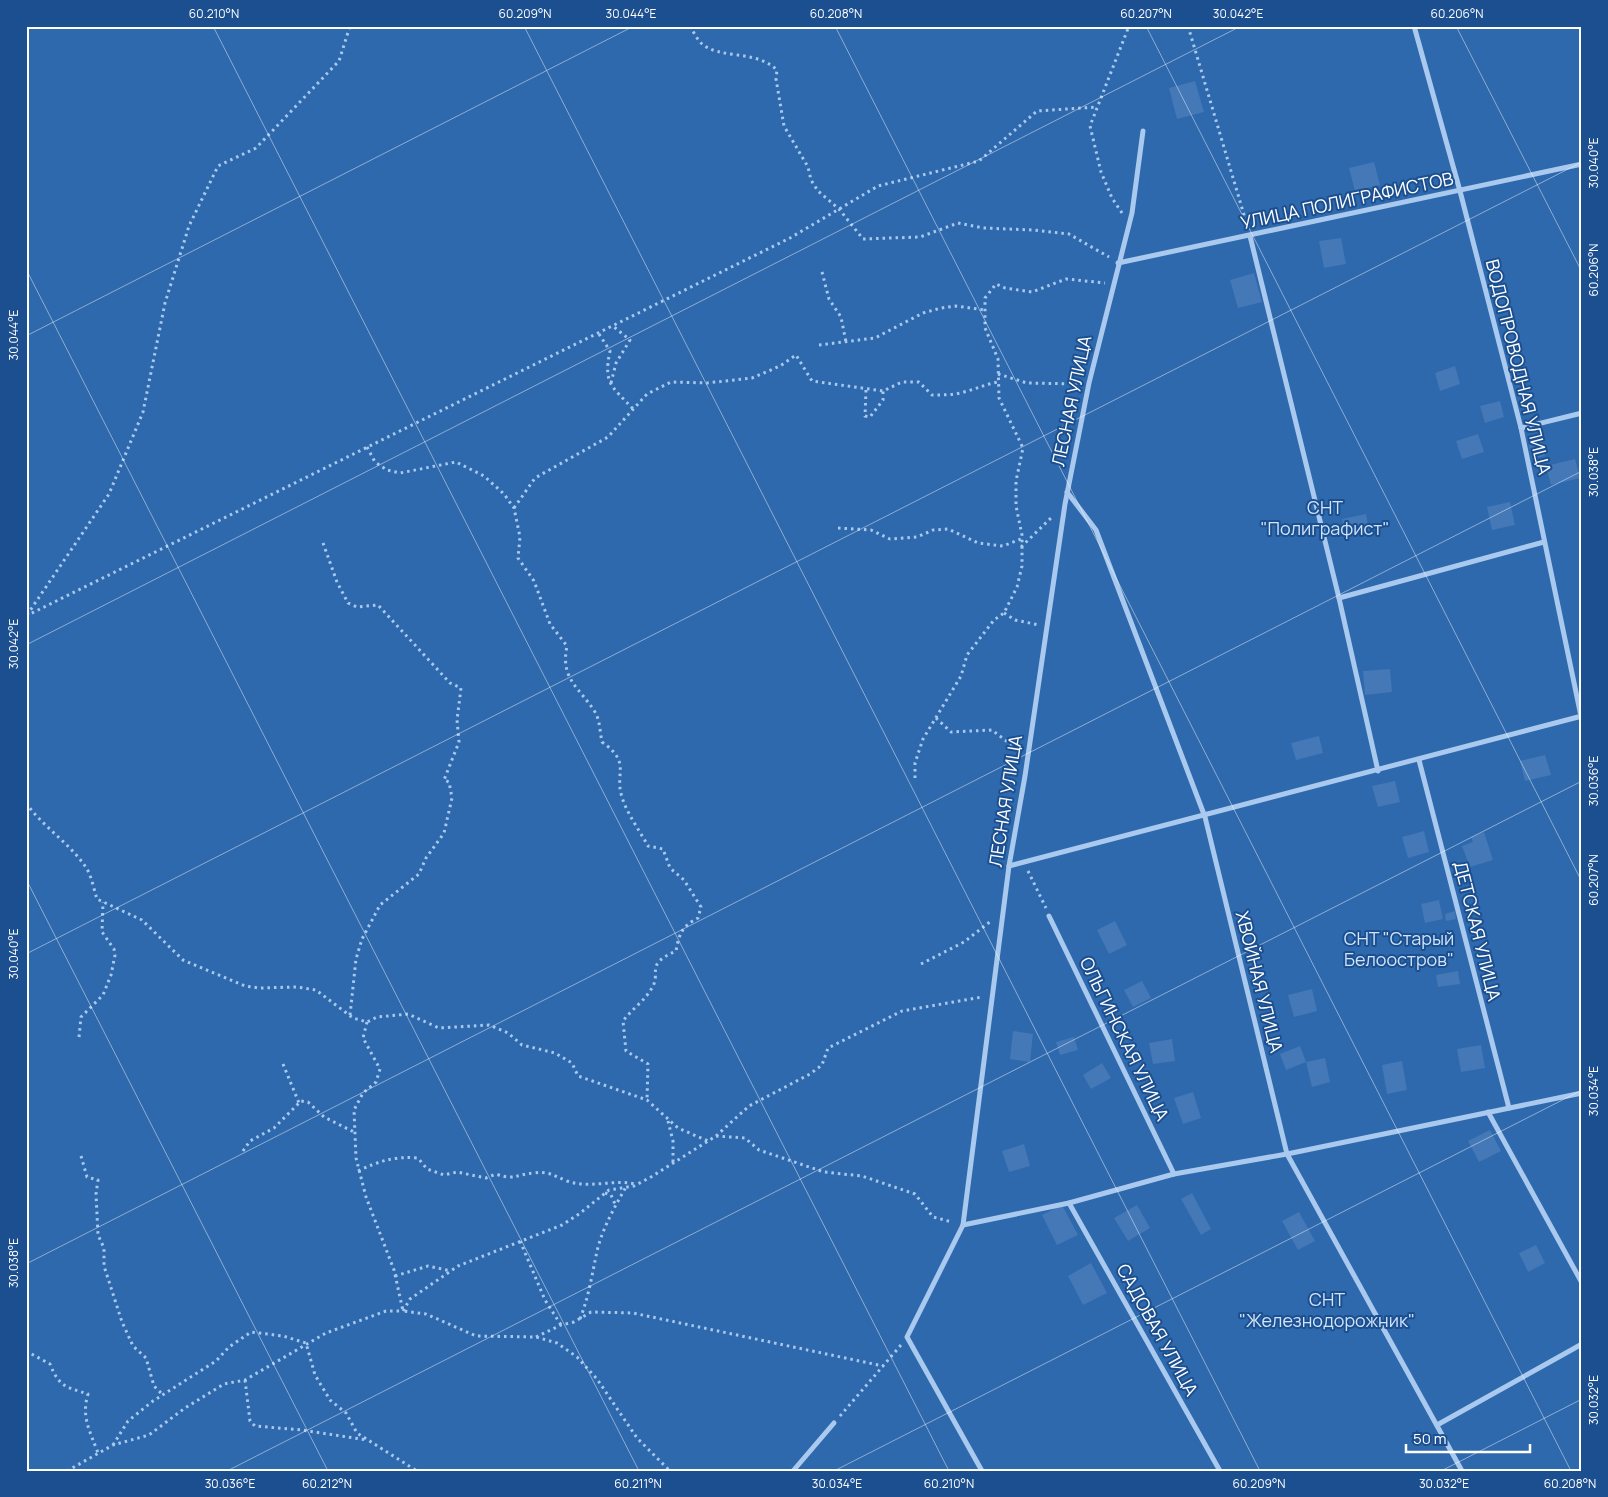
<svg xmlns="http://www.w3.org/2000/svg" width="1608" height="1497" viewBox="0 0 1608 1497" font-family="Manrope,sans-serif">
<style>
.green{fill:#2e69ad}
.building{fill:#4478b7}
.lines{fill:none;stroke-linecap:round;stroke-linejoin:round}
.path{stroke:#a9c9ee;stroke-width:3;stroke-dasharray:2.5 4;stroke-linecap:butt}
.street{stroke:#a9c9ee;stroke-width:5}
.ticks{fill:none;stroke:#fff;stroke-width:1;stroke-opacity:0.45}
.labels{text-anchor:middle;stroke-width:4;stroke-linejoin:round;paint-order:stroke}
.street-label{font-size:18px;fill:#fff;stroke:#1b4f8f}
.park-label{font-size:18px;fill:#cfe3fa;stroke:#1b4f8f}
.neatline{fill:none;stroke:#fff;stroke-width:2}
.ticks-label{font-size:12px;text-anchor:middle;fill:#fff}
</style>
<rect width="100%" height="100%" fill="#1b4f8f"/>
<rect class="green" x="26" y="26" width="1556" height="1445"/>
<g class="building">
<path d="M1195,81l9,31 -27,7 -8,-31z"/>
<path d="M1374,162l6,23 -25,6 -6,-23z"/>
<path d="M1341,238l5,26 -22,4 -5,-27z"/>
<path d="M1254,273l8,29 -24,6 -8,-28z"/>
<path d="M1455,366l5,18 -20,7 -5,-18z"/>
<path d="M1500,401l4,16 -19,6 -5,-17z"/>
<path d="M1478,434l6,18 -22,7 -6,-18z"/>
<path d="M1541,437l4,19 -13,3 -4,-19z"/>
<path d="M1575,459l5,19 -29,7 -5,-19z"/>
<path d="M1510,502l5,23 -23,5 -5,-23z"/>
<path d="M1366,514l3,16 -24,5 -3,-16z"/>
<path d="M1390,669l2,23 -27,3 -2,-24z"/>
<path d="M1319,736l4,17 -27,7 -5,-17z"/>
<path d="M1545,755l6,20 -26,6 -5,-20z"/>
<path d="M1395,781l5,21 -22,5 -6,-21z"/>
<path d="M1424,831l5,21 -21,6 -6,-21z"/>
<path d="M1484,832l9,28 -23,7 -8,-21 11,-4 -2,-5z"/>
<path d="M1439,900l4,19 -18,4 -4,-19z"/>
<path d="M1455,911l1,8 -10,2 -1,-7z"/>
<path d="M1115,921l12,24 -18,9 -12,-24z"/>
<path d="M1458,971l2,13 -22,3 -2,-12z"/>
<path d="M1142,981l9,17 -18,9 -9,-17z"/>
<path d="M1312,989l5,22 -23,6 -6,-22z"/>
<path d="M1013,1031l20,3 -3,28 -20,-3z"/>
<path d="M1074,1037l4,13 -18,5 -4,-13z"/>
<path d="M1172,1039l3,22 -22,3 -4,-21z"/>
<path d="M1481,1045l4,23 -24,4 -4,-23z"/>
<path d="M1300,1046l6,16 19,-4 5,24 -18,5 -6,-25 -20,8 -6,-16z"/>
<path d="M1402,1061l5,29 -20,4 -5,-29z"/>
<path d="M1102,1063l9,15 -20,11 -8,-14z"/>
<path d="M1193,1092l8,26 -18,6 -9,-26z"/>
<path d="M1490,1130l11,21 -22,11 -11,-21z"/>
<path d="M1024,1144l6,22 -21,6 -7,-21z"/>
<path d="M1192,1193l19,36 -10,6 -20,-36z"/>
<path d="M1062,1205l16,30 -21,10 -15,-30z"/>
<path d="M1137,1205l13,23 -22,13 -14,-23z"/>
<path d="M1299,1212l16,29 -17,9 -16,-29z"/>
<path d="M1536,1245l9,18 -17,9 -9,-19z"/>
<path d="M1091,1263l16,30 -24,12 -15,-29z"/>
</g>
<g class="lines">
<g class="path">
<path d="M690,26c3,5 7,13 11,17 18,17 54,6 76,27l-1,9 8,47 24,41 3,13 7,11 21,18 24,30 57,-2 38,-14 25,5 51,2 35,4 40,23"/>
<path d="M1188,26l59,199"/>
<path d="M1122,213l-10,-15 -11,-26 -11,-46 39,-100"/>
<path d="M822,272l7,27 12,18 5,25"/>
<path d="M599,334l11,17c-7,33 2,35 23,58"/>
<path d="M819,345l56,-7 48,-25 18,-5 15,-2 29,4"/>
<path d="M998,374l29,9 51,1"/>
<path d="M611,383l5,-20 14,-23 -16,-13"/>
<path d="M866,390l-1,26 5,1 13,-17v-9"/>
<path d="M367,447l8,15 12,8 13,3 56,-11 28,14 20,18 10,14 6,29 -2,21 16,23 16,43 17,22c-7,33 12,41 28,66 5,8 5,21 7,30 30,21 12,31 20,55 5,17 18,34 26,49l15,3 7,19 14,12 17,27 -3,11c-16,8 -19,16 -22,33 -34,15 -12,21 -26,40 -7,11 -19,19 -27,30l3,30 22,13 -1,36"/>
<path d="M514,508l21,-30 73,-41 39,-43 24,-12 36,1 45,-5 28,-12 16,-11 16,26 71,10 19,-9h17l13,13c11,0 22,0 32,-3 12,-3 22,-8 34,-10"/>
<path d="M838,528l33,2 19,9 27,-2 16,-7 15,-1 30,14 25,3 18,-7"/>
<path d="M323,543l14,39 11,21 9,4 21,-2 72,78 11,5 -4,32 2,22 -15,38 5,2 3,16 -8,35 -18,25 -7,16 -39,31 -18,34 -6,20 -6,56"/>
<path d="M1021,547l31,-30"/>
<path d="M1004,613l11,7 24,5"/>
<path d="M27,615l82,-121 34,-82 22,-109 24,-77 29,-60 38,-18 83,-87 11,-35"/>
<path d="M26,616l764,-378 88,-52 101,-25 58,-50 60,-4"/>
<path d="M936,718l15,14 41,-2 26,20"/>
<path d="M915,778v-15l8,-24 38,-63 6,-21 27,-35 10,-7 13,-26 5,-21v-31l-6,-29v-25l7,-33 -24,-50 -1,-39 -13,-31v-30l11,-14 9,4 27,4 34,-13 39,4"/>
<path d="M26,803c18,25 45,41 61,66 5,9 7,21 10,30l45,21 41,40 62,26 14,2 38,-1 19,3 37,28 14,4 10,-5 31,-3 31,14 50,-3 19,8 14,12 33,8 17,10 6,13 69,24 31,28 30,13"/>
<path d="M1028,871l18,37"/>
<path d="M921,964l43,-22 27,-21"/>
<path d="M367,1022l-4,16 17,31 -4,13 -13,11 -9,17 2,48 10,39 28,73 9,41 23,3 50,22 60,1 21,6 20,14 20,22 40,59 33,33"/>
<path d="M79,1037l2,-20 22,-22 8,-20 4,-20 -1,-6 -12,-17 1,-30"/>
<path d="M283,1064l16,39"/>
<path d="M668,1121l5,20v23"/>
<path d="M716,1136l33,-30 61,-32 12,-9 6,-17 74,-37 80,-14"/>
<path d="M243,1151l7,-10 24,-13 27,-27 7,1 16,15 30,15"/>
<path d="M81,1156l6,21 11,3 -2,14 2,41 6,13v18l18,56 11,24 13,12 8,28 9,9"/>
<path d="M358,1171c21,-10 37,-15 60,-13l9,11 17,6 13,-3 29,6 10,-4c20,7 20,0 38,-1 15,-2 20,3 33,8 23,8 46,-2 69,3"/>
<path d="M605,1193l6,2 4,9"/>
<path d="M520,1241l25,59 16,25"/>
<path d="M395,1276l33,-10 23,5"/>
<path d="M580,1319c10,-26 12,-46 18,-72 6,-21 17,-41 28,-60"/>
<path d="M536,1337l25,-12 13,-3 17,-10 42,1 250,53"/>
<path d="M26,1351l24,13c9,23 16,23 38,30 -7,23 2,37 10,59"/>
<path d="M245,1380l5,41 5,5 47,4 65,10"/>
<path d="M840,1416l61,-71"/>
<path d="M113,1445l15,-24 25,-20 63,-40 13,-14 22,-15 32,4 23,7 9,32 15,25 16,13 11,20 60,38"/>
<path d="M67,1471l46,-26 36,-10 36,-27 39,-24 21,-4 81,-47 60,-22h17l7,-12 48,-33 104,-41 17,-11 30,-24 25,-4 17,-9 65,-41 29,2 14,12 65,22 38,4 53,18 18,23 19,5"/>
</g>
<g class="street">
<path d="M1414,26l46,165 61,237 61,293"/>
<path d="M1250,236l89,362 39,173"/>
<path d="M1118,263l464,-99"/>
<path d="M1521,428l61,-15"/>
<path d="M1067,492l29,38 109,287 82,337 175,317"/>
<path d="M1339,598l205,-56"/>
<path d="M1419,760l90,348"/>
<path d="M1009,866l573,-150"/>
<path d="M1049,916l125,258"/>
<path d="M1488,1112l94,171"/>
<path d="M1069,1203l151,268"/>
<path d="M963,1225l106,-22 105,-29 113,-20 295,-61"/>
<path d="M1437,1425l145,-81"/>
<path d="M793,1471l41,-48"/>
<path d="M982,1471l-75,-134 56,-112 46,-359 16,-90 40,-272 24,-121 43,-170 11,-82"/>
</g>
</g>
<path class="ticks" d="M26,26h1M213,26l736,1445M524,26l736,1445M835,26l736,1445M1146,26l436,856M1456,26l126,246M26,269l613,1202M26,336l608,-310M26,645l1215,-619M26,879l302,592M26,954l1556,-792M26,1264l1556,-793M227,1471l1355,-690M834,1471l748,-381M1441,1471l141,-72"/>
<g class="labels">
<g class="street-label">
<text transform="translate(1347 201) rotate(-12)" y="6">УЛИЦА ПОЛИГРАФИСТОВ</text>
<text transform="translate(1518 367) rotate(76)" y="6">ВОДОПРОВОДНАЯ УЛИЦА</text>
<text transform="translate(1072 401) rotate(-78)" y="6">ЛЕСНАЯ УЛИЦА</text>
<text transform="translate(1006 801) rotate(-81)" y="6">ЛЕСНАЯ УЛИЦА</text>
<text transform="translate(1477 931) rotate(76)" y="6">ДЕТСКАЯ УЛИЦА</text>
<text transform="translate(1259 982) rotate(76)" y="6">ХВОЙНАЯ УЛИЦА</text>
<text transform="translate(1124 1039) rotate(64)" y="6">ОЛЬГИНСКАЯ УЛИЦА</text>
<text transform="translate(1157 1330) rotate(61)" y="6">САДОВАЯ УЛИЦА</text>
</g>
<g class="park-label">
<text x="1325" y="514">СНТ<tspan x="1325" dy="21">"Полиграфист"</tspan></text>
<text x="1399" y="945">СНТ "Старый<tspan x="1399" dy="21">Белоостров"</tspan></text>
<text x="1327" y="1306">СНТ<tspan x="1327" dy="21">"Железнодорожник"</tspan></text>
</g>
</g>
<rect width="1608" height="1497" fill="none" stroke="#1b4f8f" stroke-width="55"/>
<path d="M1406 1444v8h124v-8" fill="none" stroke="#ffffff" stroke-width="2.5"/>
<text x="1413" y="1444" font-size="15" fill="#ffffff" stroke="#1b4f8f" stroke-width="4" paint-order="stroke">50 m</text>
<rect x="28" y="28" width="1552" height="1442" class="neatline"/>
<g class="ticks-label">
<text x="214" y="18">60.210°N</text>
<text x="525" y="18">60.209°N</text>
<text x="631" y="18">30.044°E</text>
<text x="836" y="18">60.208°N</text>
<text x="1146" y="18">60.207°N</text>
<text x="1238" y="18">30.042°E</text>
<text x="1457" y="18">60.206°N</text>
<text transform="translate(1594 163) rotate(-90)" y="4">30.040°E</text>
<text transform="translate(1594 270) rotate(-90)" y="4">60.206°N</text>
<text transform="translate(14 335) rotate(-90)" y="4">30.044°E</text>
<text transform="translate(1594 472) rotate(-90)" y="4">30.038°E</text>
<text transform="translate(14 644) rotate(-90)" y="4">30.042°E</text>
<text transform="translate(1594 781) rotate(-90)" y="4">30.036°E</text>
<text transform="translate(1594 880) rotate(-90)" y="4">60.207°N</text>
<text transform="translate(14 954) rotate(-90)" y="4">30.040°E</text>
<text transform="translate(1594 1091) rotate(-90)" y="4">30.034°E</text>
<text transform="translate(14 1263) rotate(-90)" y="4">30.038°E</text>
<text transform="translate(1594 1400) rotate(-90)" y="4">30.032°E</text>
<text x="230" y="1488">30.036°E</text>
<text x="327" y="1488">60.212°N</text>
<text x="638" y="1488">60.211°N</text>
<text x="837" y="1488">30.034°E</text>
<text x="949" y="1488">60.210°N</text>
<text x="1259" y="1488">60.209°N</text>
<text x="1444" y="1488">30.032°E</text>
<text x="1570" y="1488">60.208°N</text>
</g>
</svg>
